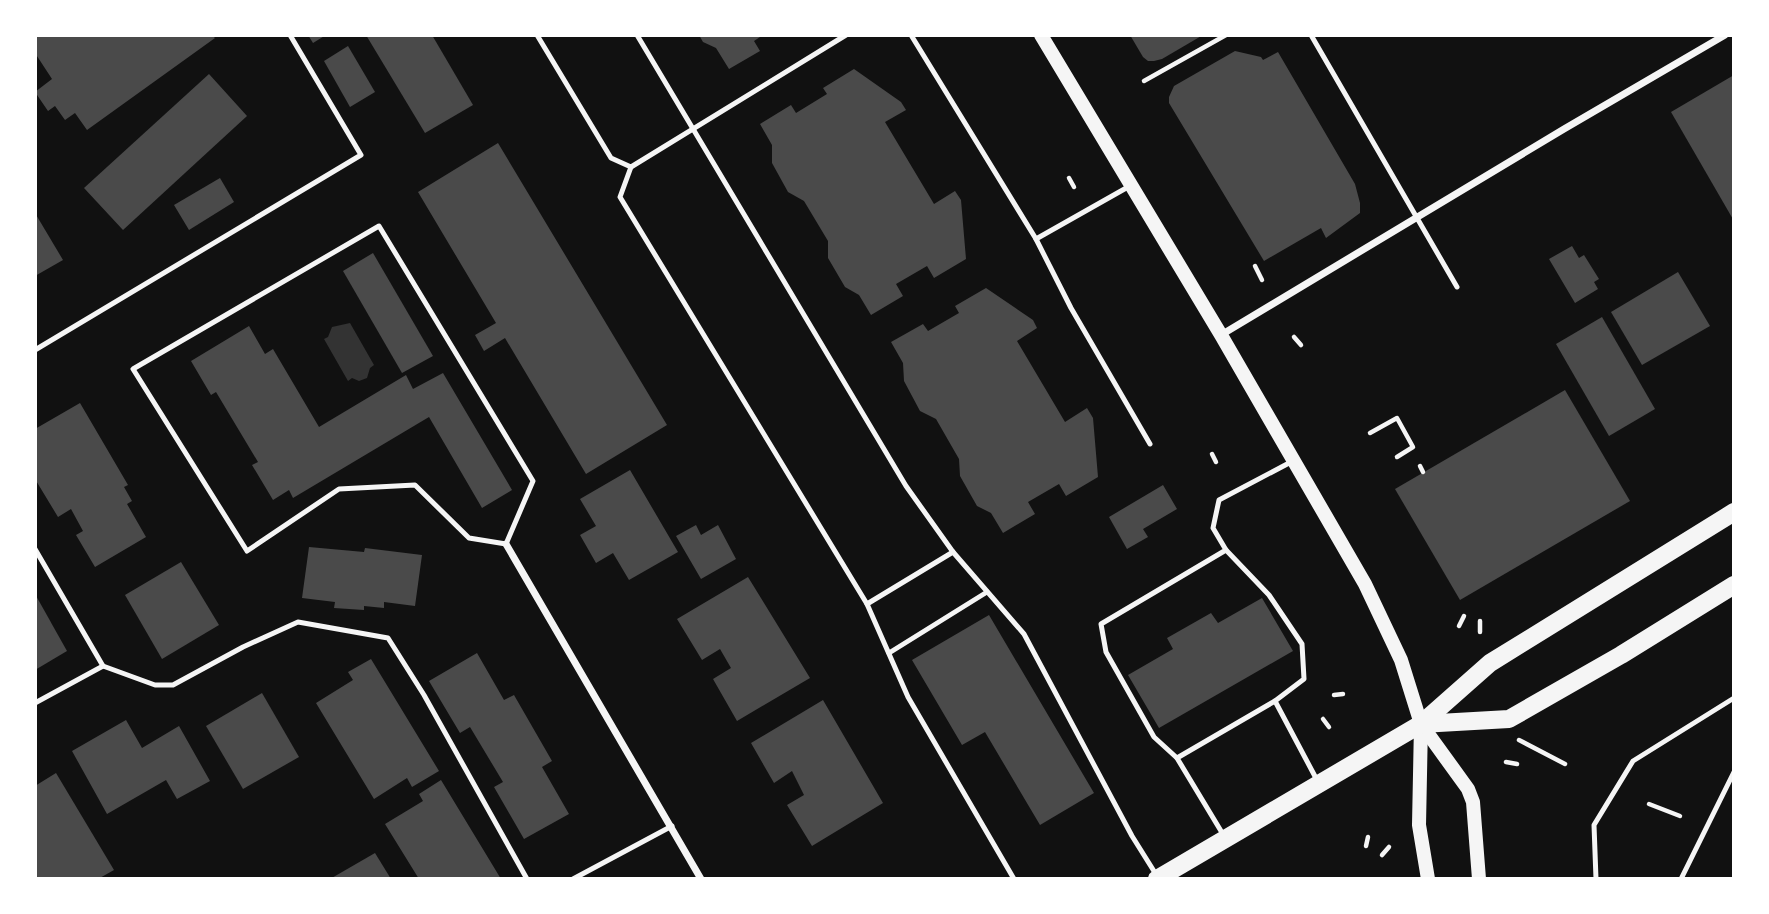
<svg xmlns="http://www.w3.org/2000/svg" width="1769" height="914" viewBox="0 0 1769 914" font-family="Rubik,sans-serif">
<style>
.water{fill:#333}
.building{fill:#4a4a4a}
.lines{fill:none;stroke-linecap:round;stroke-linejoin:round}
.path{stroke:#f5f5f5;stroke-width:4.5}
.service{stroke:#f5f5f5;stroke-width:5}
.minor{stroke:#f5f5f5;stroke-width:7}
.secondary{stroke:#f5f5f5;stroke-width:14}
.primary{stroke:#f5f5f5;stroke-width:18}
</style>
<rect width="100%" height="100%" fill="#111"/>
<path class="water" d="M350,323l24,42 -4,3 -3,10 -8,3 -7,-3 -4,3 -24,-42 4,-2 4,-10z"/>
<g class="building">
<path d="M35,35h177l3,3 -128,92 -12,-17 -10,7 -10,-14 -7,5 -13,-19 17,-13 -17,-26z"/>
<path d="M308,35h18l-13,8z"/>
<path d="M366,35h66l41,70 -48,28z"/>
<path d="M699,35h64l-9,6 6,10 -31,18 -13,-21 -13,-6z"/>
<path d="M1130,35h73l-41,24 -8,2h-6l-5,-4z"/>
<path d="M348,46l27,46 -25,15 -26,-46z"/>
<path d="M1235,51l26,6 2,3 15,-8 77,132 5,19v10l-34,25 -5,-10 -57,33 -95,-158v-6l5,-11z"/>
<path d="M854,69l47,33 5,8 -21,12 49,82 21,-13 6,9 5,59 -32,19 -7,-12 -31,18 7,12 -32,19 -12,-20 -14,-8 -17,-29v-17l-24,-40 -16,-9 -16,-29v-18l-12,-21 31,-19 5,8 31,-19 -4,-6z"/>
<path d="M209,74l38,42 -124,114 -39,-42z"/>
<path d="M1734,75v146l-63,-109z"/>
<path d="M498,143l169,282 -81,49 -81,-136 -21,13 -9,-16 21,-12 -78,-131z"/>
<path d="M220,178l14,24 -45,28 -15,-25z"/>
<path d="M35,213l28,47 -28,16z"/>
<path d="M1572,246l7,12 5,-3 15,24 -5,3 4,7 -23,14 -26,-44z"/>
<path d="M373,253l60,103 -31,17 -59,-102z"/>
<path d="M1678,272l32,54 -68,39 -31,-53z"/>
<path d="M986,288l47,32 4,8 -20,13 48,81 22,-14 6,10 5,59 -32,19 -7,-12 -31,18 7,12 -32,19 -12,-20 -14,-7 -17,-30 -1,-17 -23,-40 -16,-8 -16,-30 -1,-18 -12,-21 32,-18 5,7 31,-18 -4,-7z"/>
<path d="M1602,317l53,92 -46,27 -53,-92z"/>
<path d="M249,326l16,28 8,-5 46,78 87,-52 7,14 30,-16 69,117 -30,18 -53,-91 -136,81 -4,-8 -16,10 -21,-35 6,-3 -42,-70 -5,3 -20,-34z"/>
<path d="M1565,390l65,111 -170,99 -65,-111z"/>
<path d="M80,403l48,82 -4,2 8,14 -5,3 19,33 -51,30 -19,-32 7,-4 -12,-22 -13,8 -23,-38v-50z"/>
<path d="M630,470l48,82 -49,28 -16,-27 -17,10 -16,-28 16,-9 -16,-27z"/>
<path d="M1163,485l14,24 -34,20 5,8 -21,12 -18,-32z"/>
<path d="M696,525l5,10 17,-10 18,34 -35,20 -25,-43z"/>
<path d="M309,547l55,5 1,-4 57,7 -7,51 -31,-4v6l-20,-2v4l-30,-2 1,-6 -33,-4z"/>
<path d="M181,562l38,63 -57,34 -37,-64z"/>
<path d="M748,577l62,101 -73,43 -24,-42 18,-11 -11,-19 -18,11 -25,-41z"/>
<path d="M35,594l32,57 -32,19z"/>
<path d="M1262,598l31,53 -134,77 -31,-53 45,-26 -6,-11 44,-25 7,10z"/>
<path d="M989,615l105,178 -54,32 -55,-93 -23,13 -50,-85z"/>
<path d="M477,653l27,47 10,-5 38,66 -10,6 27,47 -45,25 -30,-52 9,-5 -33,-55 -10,6 -31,-52z"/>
<path d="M371,659l68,112 -27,16 -5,-9 -33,21 -58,-96 37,-23 -5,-8z"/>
<path d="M262,693l37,64 -56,32 -37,-63z"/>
<path d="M823,700l60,103 -71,43 -25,-41 17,-10 -12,-24 -18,12 -23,-40z"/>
<path d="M126,720l16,28 37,-22 31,55 -33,18 -11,-19 -59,34 -35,-63z"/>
<path d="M56,773l58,97 -16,9h-60l-3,-5v-88z"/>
<path d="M441,780l60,99h-82l-34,-55 38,-23 -4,-7z"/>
<path d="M375,853l16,26h-61z"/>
</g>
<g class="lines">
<g class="path">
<path d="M1144,81l82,-46"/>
<path d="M1069,178l5,9"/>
<path d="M1255,266l7,14"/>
<path d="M1294,337l7,8"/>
<path d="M1370,433l27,-15 16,29 -16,10"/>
<path d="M1212,454l4,8"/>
<path d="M1420,466l3,6"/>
<path d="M1459,626l5,-10"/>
<path d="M1480,632v-11"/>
<path d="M1334,695l9,-1"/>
<path d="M1323,719l6,8"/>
<path d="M1519,740l46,24"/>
<path d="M1506,762l11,2"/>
<path d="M1649,804l31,12"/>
<path d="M1366,846l2,-9"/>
<path d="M1382,855l7,-8"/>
</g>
<g class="service">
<path d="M537,35l74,123 20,9 215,-132"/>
<path d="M637,35l269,451 47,66 71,82 108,202 25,40"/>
<path d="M911,35l125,204 35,69 79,136"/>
<path d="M1311,35l146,252"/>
<path d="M631,167l-11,30 247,407 41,93 106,182"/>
<path d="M379,226l154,255 -27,63 -37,-6 -54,-53 -76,4 -92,62 -114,-182z"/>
<path d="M1036,239l92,-52"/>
<path d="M35,350l326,-195 -71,-120"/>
<path d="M35,549l68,117 -68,37"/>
<path d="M867,604l86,-52"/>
<path d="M889,653l98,-61"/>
<path d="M103,666l52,19h18l70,-38 55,-25 90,16 36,57 103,184"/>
<path d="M1275,701l43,81"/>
<path d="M1177,758l-23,-21 -48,-85 -5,-28 125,-74 -13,-22 6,-28 72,-38"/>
<path d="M1224,836l-47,-78 98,-57 29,-22 -2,-35 -33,-49 -43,-45"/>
<path d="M573,879l99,-53"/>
<path d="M1596,879l-2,-54 39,-64 101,-63"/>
<path d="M1681,879l53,-107"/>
</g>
<g class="minor">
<path d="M1221,335l343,-206 161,-94"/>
<path d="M506,544l195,335"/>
</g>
<g class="secondary">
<path d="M1041,35l180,300 144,249 36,76 20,64 47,65 5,13 6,77"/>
<path d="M1421,724l-2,101 9,54"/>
</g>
<g class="primary">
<path d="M1421,724l88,-5 112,-64 113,-70"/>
<path d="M1157,879l264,-155 69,-61 244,-151"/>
</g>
</g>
<rect width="1769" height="914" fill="none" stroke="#ffffff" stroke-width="74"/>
</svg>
